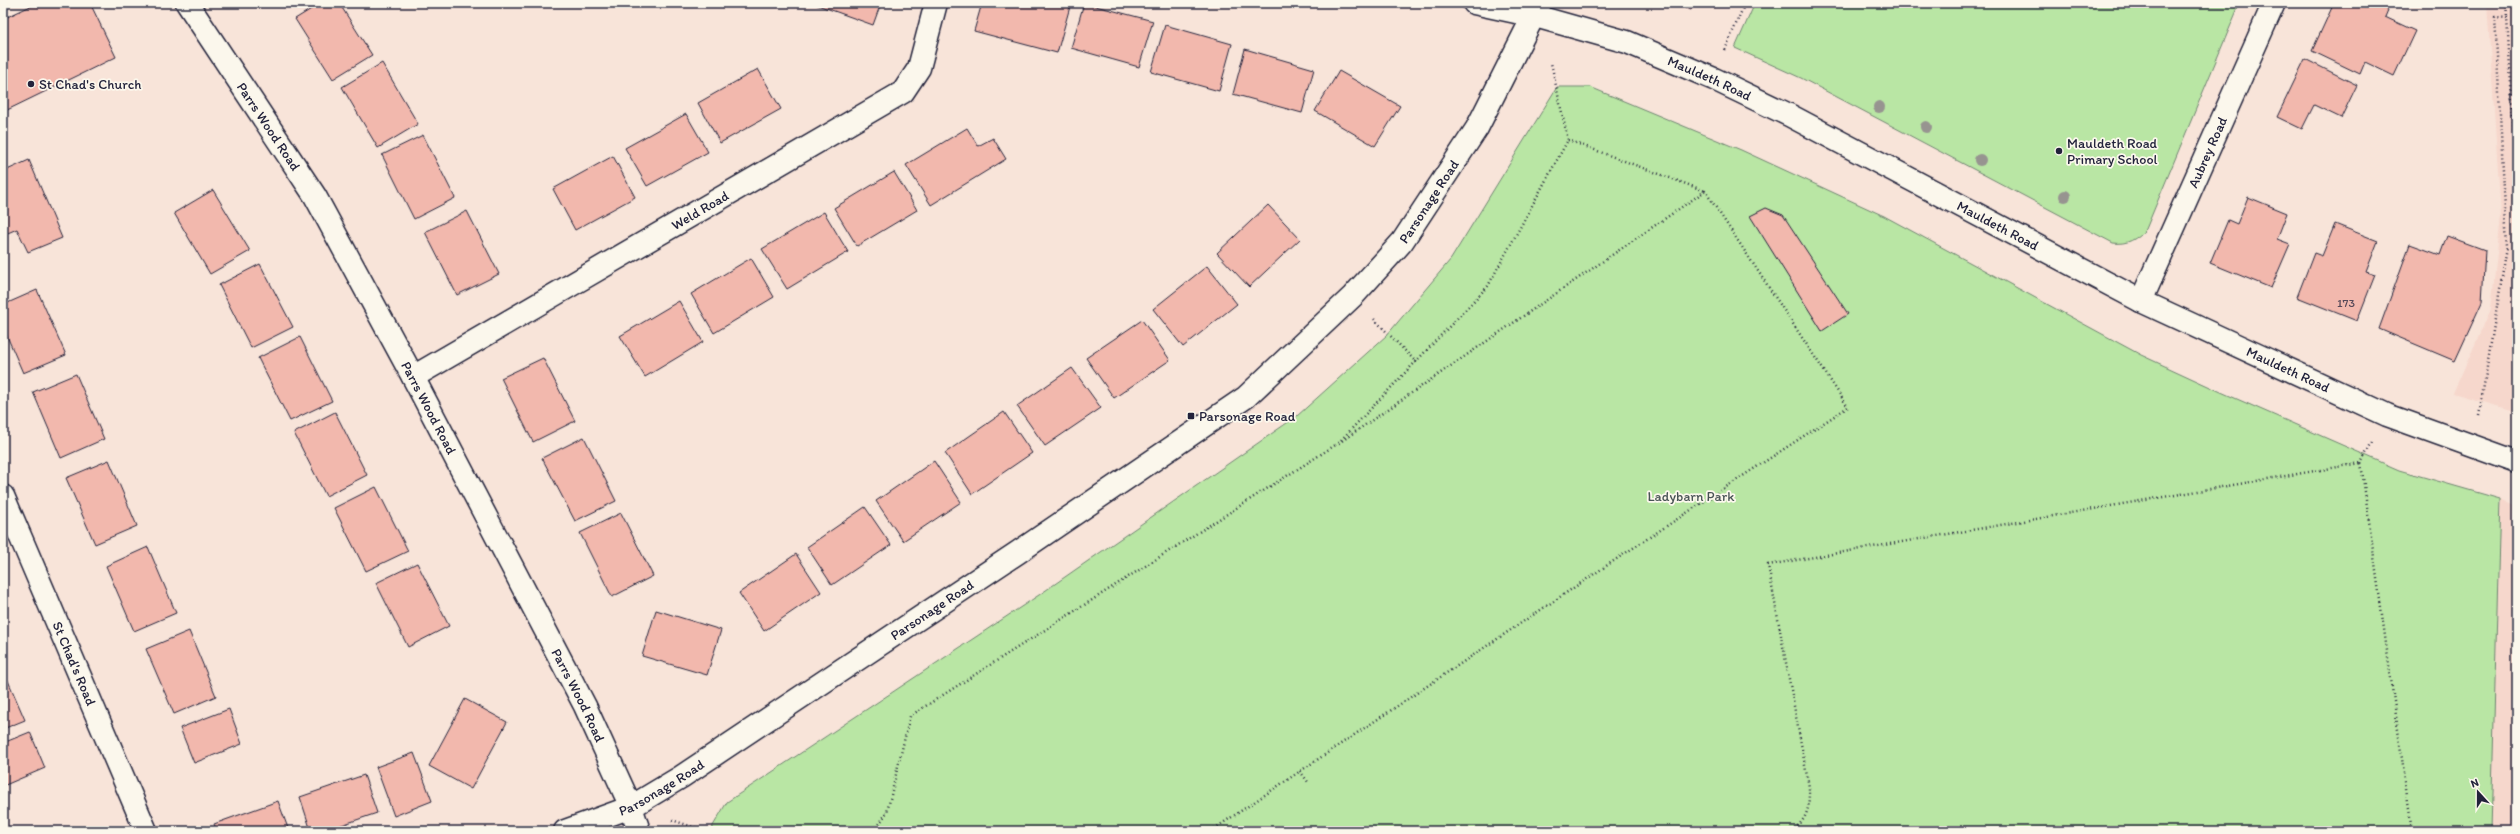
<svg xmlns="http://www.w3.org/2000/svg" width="2520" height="834" viewBox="0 0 2520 834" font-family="Itim,sans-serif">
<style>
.built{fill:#f6d7cc}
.green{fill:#b9e6a4;stroke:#6e8470}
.building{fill:#f2b8ad;stroke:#22223b}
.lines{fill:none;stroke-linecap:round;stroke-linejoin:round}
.minor-casing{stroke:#22223b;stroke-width:25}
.tertiary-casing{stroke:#22223b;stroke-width:25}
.path{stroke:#22223b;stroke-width:2.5;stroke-dasharray:1 3;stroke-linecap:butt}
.minor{stroke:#fbf7ec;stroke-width:22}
.tertiary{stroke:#fbf7ec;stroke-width:22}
.tree{fill:#979490}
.poi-dot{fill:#22223b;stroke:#fbf7ec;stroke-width:1.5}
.labels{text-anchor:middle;stroke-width:3.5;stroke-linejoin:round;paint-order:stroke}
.number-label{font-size:12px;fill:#564858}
.street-label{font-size:14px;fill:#22223b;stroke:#fbf7ec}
.poi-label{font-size:14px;fill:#22223b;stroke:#fbf7ec;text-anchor:start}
.park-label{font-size:14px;fill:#485355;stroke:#fbf7ec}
</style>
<rect width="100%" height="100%" fill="#f8e4d9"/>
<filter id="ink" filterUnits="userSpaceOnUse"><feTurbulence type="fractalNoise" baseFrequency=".025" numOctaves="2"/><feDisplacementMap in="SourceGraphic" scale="8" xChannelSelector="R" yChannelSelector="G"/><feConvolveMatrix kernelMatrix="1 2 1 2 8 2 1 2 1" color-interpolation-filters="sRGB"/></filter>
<g filter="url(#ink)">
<g class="built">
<path d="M2487,3h30v409l-64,-19 38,-84 10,-93z"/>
<path d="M2500,499l17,7v325h-26l-1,-11z"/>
</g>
<g class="green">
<path d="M1755,3h485l-94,226c-9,10 -19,16 -33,14l-312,-165 -66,-30z"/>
<path d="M1557,87h33l151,63 143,66 257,139 80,37 178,78 101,29 -9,332h-1781l17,-29 312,-207 258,-179 90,-81 64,-76z"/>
</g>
<g class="building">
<path d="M37,3h53l26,54 -113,55v-93z"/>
<path d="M321,3h18l33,52 -39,24 -38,-60z"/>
<path d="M812,3h69l-8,22z"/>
<path d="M982,3h89l-14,50 -83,-22z"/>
<path d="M1084,3l69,18 -14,46 -68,-19z"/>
<path d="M1675,3h20l-4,7z"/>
<path d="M2334,3h38l16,7 -3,7 30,14 -21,45 -29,-14 -5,12 -48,-23z"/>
<path d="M1165,25l67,19 -13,47 -68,-19z"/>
<path d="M1245,49l69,20 -12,44 -69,-19z"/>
<path d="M2305,59l52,26 -16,33 -27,-13 -12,24 -25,-12z"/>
<path d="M382,63l36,61 -40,24 -36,-61z"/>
<path d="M758,69l23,40 -61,34 -22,-40z"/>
<path d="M1339,71l61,35 -25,40 -60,-35z"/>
<path d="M686,114l22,38 -61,34 -22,-38z"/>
<path d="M967,128l11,18 15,-8 13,21 -75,46 -25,-40z"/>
<path d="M423,135l32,63 -41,21 -32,-64z"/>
<path d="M613,156l22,41 -60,33 -22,-41z"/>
<path d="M29,160l33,78 -34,14 -11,-23 -14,6v-68l2,4z"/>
<path d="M894,172l23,38 -60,36 -23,-38z"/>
<path d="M213,190l37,61 -40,23 -36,-61z"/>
<path d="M2248,197l39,16 -10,26 13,5 -19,44 -61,-25 18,-43 9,4z"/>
<path d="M1268,205l32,34 -51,48 -32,-34z"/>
<path d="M1766,208l17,7 65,99 -26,17 -72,-115z"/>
<path d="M467,211l32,63 -42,21 -32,-63z"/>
<path d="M824,212l24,40 -61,37 -25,-40z"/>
<path d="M2335,224l43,17 -12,31 9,3 -18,46 -60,-24 17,-44 8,3z"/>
<path d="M2447,236l38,14 -3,52 -27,59 -76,-32 31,-85 30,11z"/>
<path d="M751,258l23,39 -60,36 -23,-39z"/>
<path d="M260,264l33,63 -42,21 -32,-63z"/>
<path d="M1207,266l30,38 -54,43 -30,-38z"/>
<path d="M37,290l29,65 -43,18 -20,-46v-22z"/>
<path d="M679,301l24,41 -58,35 -25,-41z"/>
<path d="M1142,320l28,40 -56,38 -28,-40z"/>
<path d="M300,337l32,64 -42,20 -32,-63z"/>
<path d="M543,358l32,63 -42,21 -32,-64z"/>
<path d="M1072,368l29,40 -56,38 -28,-40z"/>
<path d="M76,374l28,65 -43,19 -28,-66z"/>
<path d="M335,412l32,63 -41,21 -32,-63z"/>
<path d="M1004,412l28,41 -60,41 -27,-41z"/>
<path d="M584,437l32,64 -41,20 -33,-63z"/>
<path d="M109,460l28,66 -42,18 -29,-66z"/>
<path d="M934,461l27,41 -58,39 -27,-40z"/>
<path d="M376,487l32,64 -42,20 -32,-63z"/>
<path d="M865,507l26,38 -59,40 -25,-38z"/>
<path d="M621,513l32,63 -41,21 -32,-64z"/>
<path d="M148,547l28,66 -42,18 -28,-65z"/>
<path d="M796,554l25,38 -57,39 -25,-38z"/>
<path d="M417,563l32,63 -41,21 -32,-64z"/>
<path d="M656,610l65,20 -14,45 -65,-19z"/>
<path d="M189,631l27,65 -42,18 -28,-65z"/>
<path d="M3,669l22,51 -22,9z"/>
<path d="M465,699l42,23 -36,67 -42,-23z"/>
<path d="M229,709l13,35 -48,19 -14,-35z"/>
<path d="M30,732l15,36 -42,18v-43z"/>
<path d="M414,753l18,48 -38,15 -18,-49z"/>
<path d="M364,775l13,38 -53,18h-13l-11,-34z"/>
<path d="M278,801l11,30h-72l-3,-7z"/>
</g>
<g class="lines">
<g class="minor-casing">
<g id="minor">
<path id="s1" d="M2141,301l133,-298"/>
<path id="s2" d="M413,377l490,-285 16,-24 17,-65"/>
<path id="s3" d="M3,496l143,335"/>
</g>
</g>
<g class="tertiary-casing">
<g id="tertiary">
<path id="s4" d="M187,3l128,193 98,181 172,329 46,101 8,24"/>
<path id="s5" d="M1474,3l61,13 92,26 87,37 75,36 352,186 246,114 130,47"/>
<path id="s6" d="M565,831l66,-24 50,-30 336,-224 229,-156 107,-101 49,-54 75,-114 63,-125"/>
</g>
</g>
<g class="path">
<path d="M2506,3l1,15"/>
<path d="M1725,50l20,-47"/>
<path d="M1568,140l137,51"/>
<path d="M1374,319l43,44"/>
<path d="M2479,415l28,-168 -12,-230 12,1 10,167"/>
<path d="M1341,440l147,-154 80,-146 -17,-77"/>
<path d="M2372,442l-11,21 51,368"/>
<path d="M1300,771l8,11"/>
<path d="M672,820l33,11"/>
<path d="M875,831l12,-19 23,-96 427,-272"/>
<path d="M1211,831l413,-277 224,-147 -143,-216 -369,254"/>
<path d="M1791,831c18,-12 18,-24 18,-44l-41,-222 593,-102"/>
</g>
<use href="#minor" class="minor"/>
<use href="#tertiary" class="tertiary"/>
</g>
<g class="tree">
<circle cx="1879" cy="107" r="6"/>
<circle cx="1926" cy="127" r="6"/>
<circle cx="1980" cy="160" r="6"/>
<circle cx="2065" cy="196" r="6"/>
</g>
</g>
<g class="poi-dot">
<circle cx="31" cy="84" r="4"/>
<circle cx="2059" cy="151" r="4"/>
<rect x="1187" y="412" width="8" height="8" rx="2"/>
</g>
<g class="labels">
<g class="number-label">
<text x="2346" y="307">173</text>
</g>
<g class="street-label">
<text dy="5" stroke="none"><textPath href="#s5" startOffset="248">Mauldeth Road</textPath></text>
<text dy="5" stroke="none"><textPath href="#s4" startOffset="148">Parrs Wood Road</textPath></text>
<text dy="5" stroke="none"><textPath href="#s1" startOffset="163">Aubrey Road</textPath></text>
<text dy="5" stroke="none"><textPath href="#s6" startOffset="1078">Parsonage Road</textPath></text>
<text dy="5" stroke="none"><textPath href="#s2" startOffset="332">Weld Road</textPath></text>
<text dy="5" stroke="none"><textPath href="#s5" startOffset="572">Mauldeth Road</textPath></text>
<text dy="5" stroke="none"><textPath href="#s5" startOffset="896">Mauldeth Road</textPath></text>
<text dy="5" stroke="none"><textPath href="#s4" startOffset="472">Parrs Wood Road</textPath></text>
<text dy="5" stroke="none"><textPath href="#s6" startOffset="430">Parsonage Road</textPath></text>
<text dy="5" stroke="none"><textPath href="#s3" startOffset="182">St Chad's Road</textPath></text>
<text dy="5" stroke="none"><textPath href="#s4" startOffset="796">Parrs Wood Road</textPath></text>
<text dy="5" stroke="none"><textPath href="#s6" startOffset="106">Parsonage Road</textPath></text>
</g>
<g class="poi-label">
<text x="39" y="89">St Chad's Church</text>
<text x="2067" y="148">Mauldeth Road<tspan x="2067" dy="16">Primary School</tspan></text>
<text x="1199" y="421">Parsonage Road</text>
</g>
<g class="park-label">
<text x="1691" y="501">Ladybarn Park</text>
</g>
</g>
<rect width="2520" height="834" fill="none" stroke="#fbf7ec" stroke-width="16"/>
<rect x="8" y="8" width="2504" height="818" fill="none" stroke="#22223b" stroke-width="1.5" filter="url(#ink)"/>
<g transform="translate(2478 792) rotate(339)" stroke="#fbf7ec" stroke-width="3" paint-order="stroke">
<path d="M0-3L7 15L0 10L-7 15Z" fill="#22223b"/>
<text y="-6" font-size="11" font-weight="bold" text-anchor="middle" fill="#22223b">N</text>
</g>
</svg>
